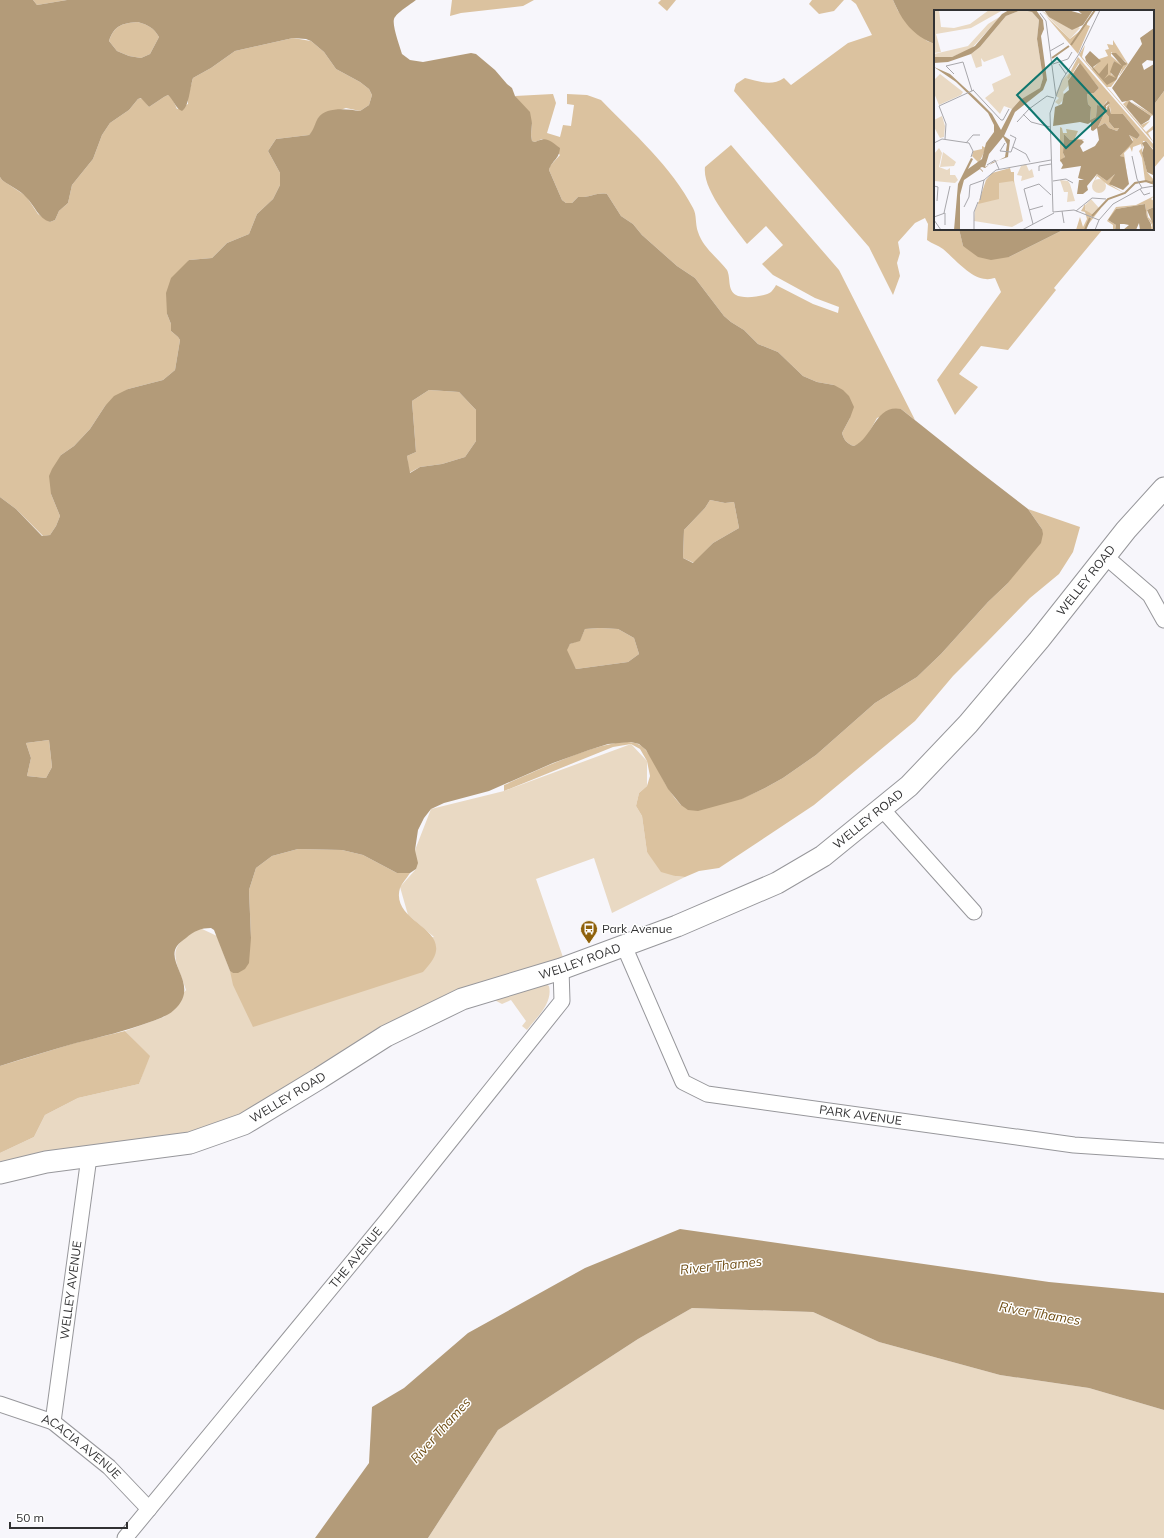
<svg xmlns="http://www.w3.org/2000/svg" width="1164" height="1538" viewBox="0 0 1164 1538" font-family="Mulish,sans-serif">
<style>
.green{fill:#e9d9c3}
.forest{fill:#dbc29f}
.water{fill:#b39b79;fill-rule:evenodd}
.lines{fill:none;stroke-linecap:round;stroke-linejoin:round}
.minor-casing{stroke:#97979b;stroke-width:17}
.secondary-casing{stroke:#97979b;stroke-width:23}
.minor{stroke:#fff;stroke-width:15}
.secondary{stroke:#fff;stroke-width:21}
.labels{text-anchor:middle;stroke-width:3;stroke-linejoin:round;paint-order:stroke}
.street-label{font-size:12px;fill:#313132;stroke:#fff}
.poi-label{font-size:12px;fill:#313132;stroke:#fff;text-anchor:start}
.water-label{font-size:13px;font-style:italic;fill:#6f4d13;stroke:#fff}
.inset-river{fill:none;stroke:#b39b79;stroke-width:2}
.inset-road{fill:none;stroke:#a8a7ab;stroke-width:1}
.view{fill:#0f766e;fill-opacity:0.15;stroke:#0f766e;stroke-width:2}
.inset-edge{fill:none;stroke:#313132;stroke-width:2}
</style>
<rect width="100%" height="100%" fill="#f7f6fb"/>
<g class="green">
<path d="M631,744l16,17v25l-8,7 -3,13 6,10 5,36 28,24 10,1 -73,36 -18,-55 -58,21 30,87 -104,33 -218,125 -155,33 -89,4v-8l34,-16 11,-22 33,-17 61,-14 10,-28 -24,-25 39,-14 22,-27c-11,-33 -22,-42 14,-62l17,8 13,35 204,-34 -26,-22 -8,-28 16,-18 -1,-19 16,-41 73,-18z"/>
<path d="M541,981l8,5c4,17 -12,31 -22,44l-5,-4 4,-5 -15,-21 -9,4 -15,-8z"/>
<path d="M692,1308l121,4 66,30 121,33 89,13 75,22v128h-736l70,-108 140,-91z"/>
</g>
<g class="forest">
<path d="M33,0h34l-30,5z"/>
<path d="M452,0h82l-11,6 -62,7 -11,3z"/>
<path d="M661,0h15l-9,11 -9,-8z"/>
<path d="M812,0h32l-10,11 -15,3 -10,-10z"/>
<path d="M851,0h42l5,11 29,30 8,3v185h24l4,17 46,11 56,-28h38l-49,59 2,2 -48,60 -27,-4 -22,28 19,13 -23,28 -18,-35 64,-88 -6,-14c-3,0 -6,2 -9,1 -15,0 -32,-21 -43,-30 -5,-4 -11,-5 -16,-9l1,-16 -3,-6 -10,5 -17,19 2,11 -3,10 3,13 -7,19 -24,-48 -135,-156 2,-7 9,-6c14,3 26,9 39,0l7,7 57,-42 24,-8 -16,-31z"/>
<path d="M138,22c10,3 16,6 21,15l-9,17 -9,4 -12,-2 -12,-5 -8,-10c5,-16 14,-18 29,-19z"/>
<path d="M293,38l18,3 13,11 12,17 24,13 9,7 3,6 -3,10 -9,6 -14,-3 -27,9 -6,14 -4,4 -33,4 -8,12 12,22v12l-7,14 -16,15 -8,20 -22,9 -15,15 -23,2 -22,54 4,10v7l7,6 2,3 -5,30 -12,10 -35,9 -23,17 -15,23 -16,17 -13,9 -10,39 9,22 -4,10 -6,9 -7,1 -27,-27 -16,-12v-320l2,3 24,16 12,18 12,8 5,-2 4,-9 9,-8 4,-18 21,-26 9,-24 8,-12 19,-13 9,-11 4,-1 7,9 15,-10 4,-2 4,3 5,11 11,-5v-8l5,-18 18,-10 24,-17z"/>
<path d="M1164,91v65l-11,13v-63z"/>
<path d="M553,94l3,9 -9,30 13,4 3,-12 8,1 3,-21 -7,-1v-10l20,1 14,5c32,33 71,67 92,108 4,7 2,16 5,24 5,16 20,26 29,38 4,8 0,20 9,25 6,4 29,2 35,-3 2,-2 4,-5 5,-7l37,19 25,9 1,-6 -24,-9 -42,-23 -11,-11 21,-19 -17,-19 -19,18c-13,-18 -45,-54 -42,-77l26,-22 108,125 76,150 -14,-11 -24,9 -11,20 -5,5 -7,3c-7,-2 -10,-6 -12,-13l8,-15 -16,-33 -17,-3 -14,-6 -25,-24 -20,-8 -14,-14 -13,-8 -7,-6 -29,-38 -18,-12 -35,-31 -9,-11 -12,-8 -14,-22c-10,-2 -17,4 -29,3l-6,6h-6l-4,-3 -13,-30 1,-4 10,-11 -18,-16 -7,3 -3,-1 -1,-6 1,-12 -17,-27z"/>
<path d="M429,390l30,2 17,18v31l-11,16 -23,7 -22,3 -11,6 -2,-17 9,-4 -4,-51z"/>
<path d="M710,500l15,3 9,-1 5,26 -26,15 -19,20 -11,-5 1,-28 21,-22z"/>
<path d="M1028,509l52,18 -7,25 -14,22 -29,24 -43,44 -34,34 -38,45 -101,84 -95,63 -20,3 -14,6 -10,-1 -14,-4 -14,-20 -5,-36 -6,-10 3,-13 8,-7 3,-10 -3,-15 -7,-12 -9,-5 -18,3 -109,44v-6c24,-10 114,-55 136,-40 12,8 20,31 28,43 4,6 8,12 13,17l60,-6 24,-11 18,-10 33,-23 59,-52 42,-26 24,-23 47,-52 19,-18 35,-55z"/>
<path d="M600,628l18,1 16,9 5,16 -11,8 -52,7 -10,-19 4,-6 10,-4 5,-11z"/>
<path d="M49,740l3,27 -6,11 -19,-2 4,-18 -5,-15z"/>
<path d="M298,849l44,1 21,5 34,18h13c-3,5 -8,10 -10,15 -9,31 40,38 36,63 -1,8 -8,15 -13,21l-170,55 -20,-42 -3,-14 3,2 18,-35 -2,-48 7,-22 16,-12z"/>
<path d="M125,1031l25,25 -11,28 -61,14 -33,17 -11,22 -34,16v-87l75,-23z"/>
</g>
<g class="water">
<path d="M0,0h33l4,5 30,-5h349c-5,4 -20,13 -22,19 -2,7 6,28 8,35l8,6 13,2 48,-9 5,1 19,16 12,14 5,4 3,8 15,16 2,11 -1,12 1,6 3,1c12,-6 15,-1 25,6 -1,12 -8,12 -11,22l13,30 4,3h6l6,-6c12,1 19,-5 29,-3l14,22 12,8 9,11 35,31 18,12 29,38 7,6 13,8 14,14 20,8 25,24 14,6 17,3 9,5 6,6 5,11 -4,11 -8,15c2,7 5,11 12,13 20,-9 21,-42 47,-37l74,59 53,41 14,20 1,5 -2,9 -34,41 -19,18 -47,52 -24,23 -42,26 -59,52 -33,23 -18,10 -23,11 -44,12 -10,-1 -7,-5 -13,-16 -22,-39 -7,-6 -8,-2 -23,2 -19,6 -36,13 -64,28 -45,12 -13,6 -7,9 -6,12 -3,20 3,13 -2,6 -6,4h-13l-34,-18 -21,-5 -44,-1 -26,7 -16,12 -7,22 2,48 -2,25 -4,6 -7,4h-5l-3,-2 -16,-41 -3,-2c-10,0 -17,3 -25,10 -3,2 -7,5 -9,8 -12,17 24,40 -3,64 -6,6 -16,9 -24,12 -25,9 -49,15 -74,21 -25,7 -51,15 -76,23v-569l16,12 26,27 8,-1 6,-9 4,-10 -9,-22 -2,-18 3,-7 9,-14 13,-9 16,-17 15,-23 9,-10 14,-7 35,-9 12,-10 5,-30 -2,-3 -7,-6v-7l-4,-10 -1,-21 5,-15 18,-18 23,-2 15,-15 22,-9 8,-20 16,-15 7,-14v-12l-12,-22 8,-12 33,-4c5,-5 6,-12 9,-17 8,-12 30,-9 42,-7l9,-6 3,-10 -3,-6 -9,-7 -24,-13 -12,-17 -13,-11 -5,-2 -13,-1 -58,13 -24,17 -18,10c-3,9 -4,29 -11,33 -7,-3 -8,-11 -14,-16l-4,2 -15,10 -8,-9 -3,1 -9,11 -19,13 -8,12 -9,24 -21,26 -4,18 -9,8 -4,9 -5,2c-12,-4 -15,-16 -24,-25 -6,-7 -16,-11 -24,-17l-2,-3zM138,22c10,3 16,6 21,15l-9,17 -9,4 -12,-2 -12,-5 -8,-10c5,-16 14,-18 29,-19zM429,390l30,2 17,18v31l-11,16 -23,7 -22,3 -10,6 -3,-17 9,-4 -4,-51zM710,500l15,3 9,-1 5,26 -26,15 -20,20 -10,-5 1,-28 21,-22zM600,628l18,1 16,9 5,16 -11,8 -52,7 -9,-19 3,-6 10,-3 5,-12zM49,740l3,27 -6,11 -19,-2 4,-18 -5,-15z"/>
<path d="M893,0h271v91l-11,15v-95h-218v33c-22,-8 -33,-23 -42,-44z"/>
<path d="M959,229h106l-56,28 -18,3 -13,-3 -15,-11z"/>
<path d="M680,1229l369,53 115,11v117l-75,-22 -89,-13 -121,-33 -66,-30 -121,-4 -54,31 -140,91 -70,108h-113l54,-75 3,-56 32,-19 64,-55 117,-65z"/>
</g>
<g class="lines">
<g class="minor-casing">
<g id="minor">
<path d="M1106,557l44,38 14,25"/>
<path d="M882,809l92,103"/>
<path id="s1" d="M624,946l59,136 24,12 367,51 90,6"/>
<path id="s2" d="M0,1404l53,18 56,45 40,42"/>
<path id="s3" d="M53,1422l36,-265"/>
<path id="s4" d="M125,1538l262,-318 175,-219 -1,-32"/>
</g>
</g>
<g class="secondary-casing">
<g id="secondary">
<path id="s5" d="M0,1173l46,-11 144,-19 54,-19 76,-46 66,-42 76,-37 99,-30 116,-43 100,-43 46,-27 86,-70 59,-62 71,-84 87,-110 38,-42"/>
</g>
</g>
<use href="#minor" class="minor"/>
<use href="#secondary" class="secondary"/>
</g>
<defs>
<g id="bus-pin" transform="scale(0.9)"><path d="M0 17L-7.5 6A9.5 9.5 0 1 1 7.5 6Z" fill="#8f610b" stroke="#fff"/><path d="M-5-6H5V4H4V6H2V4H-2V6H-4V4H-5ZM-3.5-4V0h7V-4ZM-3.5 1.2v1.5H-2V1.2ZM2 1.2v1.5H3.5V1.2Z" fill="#fff"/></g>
</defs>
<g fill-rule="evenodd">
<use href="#bus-pin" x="589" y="929"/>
</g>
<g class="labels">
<g class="street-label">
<text dy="4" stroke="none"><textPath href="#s5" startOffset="1273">WELLEY ROAD</textPath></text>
<text dy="4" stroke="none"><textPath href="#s5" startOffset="949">WELLEY ROAD</textPath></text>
<text dy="4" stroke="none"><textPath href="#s5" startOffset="625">WELLEY ROAD</textPath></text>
<text dy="4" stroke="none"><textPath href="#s5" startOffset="301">WELLEY ROAD</textPath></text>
<text dy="4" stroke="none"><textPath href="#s1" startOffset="330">PARK AVENUE</textPath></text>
<text dy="4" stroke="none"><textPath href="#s4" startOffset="363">THE AVENUE</textPath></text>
<text dy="4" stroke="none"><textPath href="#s3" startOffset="133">WELLEY AVENUE</textPath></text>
<text dy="4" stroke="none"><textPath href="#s2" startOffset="93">ACACIA AVENUE</textPath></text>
</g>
<g class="poi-label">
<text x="602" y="933">Park Avenue</text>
</g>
<g class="water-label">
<text transform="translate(721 1265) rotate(-6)" y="5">River Thames</text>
<text transform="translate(1040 1313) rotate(10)" y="5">River Thames</text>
<text transform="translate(440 1430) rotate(-48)" y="5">River Thames</text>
</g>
</g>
<g transform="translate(934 10)">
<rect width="220" height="220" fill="#f7f6fb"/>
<path d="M0,0h5l2,17 13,1 16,-4 19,-14h14l-32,18 -35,6 5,18 -7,1zM87,0l11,2 7,8 -2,19 6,39 -3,10 -4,4 -16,8 -8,9 -8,-3 -4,8 -15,-16 9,-7 -2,-7 19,-9 -8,-20 -19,7 -3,-4 1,8 -6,2 -5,-14 9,-7 26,-31zM107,0l31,20 4,-4 4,2 -10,11zM67,6l-30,33 -19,8h-18v-3l34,-8 20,-22zM135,63v12l-6,7 2,5 -6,8 -4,-3 4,-4 -3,-2v-3l6,-13zM6,64l23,18 -2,3 -22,10 -5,-12v-13zM8,106l3,10 -1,11 -4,1 -6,-11v-7zM5,138l3,5 -3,14 8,3 3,-2v7h5l3,5 -3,3 -21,-2v-27zM9,142l13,10 -2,4 -14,1zM92,154l3,7 3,-2 2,8 -13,4 1,-5 -5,-1 4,-9zM158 176a7 7 0 1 1 14 0a7 7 0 1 1-14 0ZM80,170l9,41 -11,6 -38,-6 1,-11 4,-9 15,-1 4,-18zM126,170l8,1 2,3 5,17 -8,1 1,-10h-4zM157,189l8,9 -7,6 -6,-2 -2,-6z" fill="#e9d9c3"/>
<path d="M112,6l24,23 11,-9 6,-10v5l3,1 -12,28zM179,30l15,24 -17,23h-4l39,45 8,-7v4l-6,4 6,10 -75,-88 6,-10 -3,12 10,12 7,-7v-3l9,-3 -3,-6 4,-1 -2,-5 6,1zM177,42l15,10 -3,4 -12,-10zM180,51l8,8 -4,9 -7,-4zM144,47l76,88v5l-8,-9h-3l-1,11 5,20 7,8v5l-9,-4 -3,-23 -3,-7 3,-3 -1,-4 -8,3 -1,5 -2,-5 -6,6 3,22 -4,-18 -3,-1 13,-16 -4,-5 8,4 3,-4 -17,-21h-12l-1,-7 -5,2 4,-5 -2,-3 -4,5 -6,-1 -1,12 -6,3 1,-13 -3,-3 -1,-10 7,-1 5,-5 -20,-25 -10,16 -2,-1zM194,90l26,15 -3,1 -21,-15 -4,6 15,18 9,-4 -7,7 -20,-24zM171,102l4,5v5l5,6h5l-2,3 -8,-3 -4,-5 -7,4zM126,117l2,1 1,5h4l-1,-4 12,2 -3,7 10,2h-15l-6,-6 -1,19 2,4 -5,5zM48,136l4,2 -7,15 -7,-7 1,-5 9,-2zM76,158l1,4h3v11l-1,-2 -14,2v16l-21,5 8,-24 6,-7zM163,164l10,7 8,-7 -4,11 13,8 -16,-8 -11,-9 -4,8zM220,186l-3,3 3,2v6l-7,3 1,7 6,6v7h-4l2,-5 -5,-8 -2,-13 -29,5 -6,10 -2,1 8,5 -1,5h-2v-5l-6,-4 9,-14 20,-2zM151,194v6l7,4 9,-6 -17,22h-8l4,-13 3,10 4,-8 -2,-7 -4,-1z" fill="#dbc29f" fill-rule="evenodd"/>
<path d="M75,0h12l-15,6 -26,31 -9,7 -23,8 -14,1v-6h18l23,-11 27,-32zM88,0h14l7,10 1,9 -3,7 6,44 -4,10 -28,22 -11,24 6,4 -2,17 -15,5 -8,6 -3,-1 -2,1 3,3v1l-3,-3 -16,11 -4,15v35h-6l4,-46 13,-26 2,1 -5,10 14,-10 4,-16 8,-11v-7l-6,-12 -32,-31 -22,-15 16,7 26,24 16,16 9,16 11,-21 8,-9 20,-12 3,-10 -6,-39 2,-19 -7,-8zM69,127l4,7 -2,13 -20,10 4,-13zM110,0h24l14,4 -5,-4h16l-10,15 -11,5 -23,-13zM220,18v33l-7,-1 -5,4 2,6 10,-6 -1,51 -21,-15 -10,2 -10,-14 30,-44 -2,-6zM156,41l11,10 -8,6 6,7 9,-11v11l-4,5 5,-4 7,3 -6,-6 4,-11 8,5 -11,-13h5l11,11 -4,2 -7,14 -9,5 -21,-24 -1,-4zM146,53l19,25 -5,5 -7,1 1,10 3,3 -1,13 6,-3 1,-12 6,1 5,-5 2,2 -4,3v4l3,-4 2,8h12l17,21 -3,4 -8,-4 4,7 -13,14 4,1 5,27 -6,6 -14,-6 6,-10 -8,7 -10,-7 -10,12 1,4 -5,4h-6l2,-14h5l-6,-2 3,-12 -20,3 2,-4 -3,-5 5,-3 -2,-4 1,-19 6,6h12l2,2 -4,4 3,6 12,-6 4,-6 -2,-12 -4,3 -2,-1v-8l-3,2 -8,-2 -27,4 2,-19 7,-3 2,-10 5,-4 -1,-9zM171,102l4,5v5l5,6h5l-2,3 -8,-3 -4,-5 -7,4zM195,91l22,15 -2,4 -8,5 -15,-18zM212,131l8,10 -1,24 -6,-3 -5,-19 2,-6 -2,-4zM211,194l2,13 4,7v6h-11l-1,-7 -3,7h-13l6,-5 -5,-1h-4v6h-5l1,-5 -8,-5 8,-11zM220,197v16l-1,1 -6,-14z" fill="#b39b79" fill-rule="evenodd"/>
<path class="inset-river" d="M137,35l24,-35M118,48l17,-12M158,206l16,-17 17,-6 10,-10 11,-2 6,2 2,-3M151,220l5,-12"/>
<path class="inset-road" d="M106,3l6,8 10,75M116,41l14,-8M119,54l15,-5 4,-7M125,54l7,10M20,64l-8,-8 17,-4 9,29M39,80l28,30h2l6,-11M89,104l8,8 19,5M83,112l12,-13 18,-13 7,2M11,129l1,-15 -7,-18 35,-16M0,133l8,-4 27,4 4,8 -2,6M32,133l7,-8h7M71,133l-5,8 11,1 5,-14 -6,-3M79,137l13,7 4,8M198,146l5,23 5,9M53,155l8,-5 4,9M105,161v-5l12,-2M50,170l12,-10 55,-10M119,171l13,-2 7,4M0,176l4,1 -1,14M206,179l4,6 6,-2M46,190l4,-20M30,197l5,-10 1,-12 14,-5M95,200l14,-4M128,201l2,12M142,201l16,-13 14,1M10,203l6,-27M0,207l11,-4v12M0,210l7,10M165,210l14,-16 29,-16 12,-2M99,214l-9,-35 15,-5 12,11M40,220v-18l4,-10M88,220l32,-17M161,220l4,-10 -25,-10 -21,2 -3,-99 12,-33 17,-26 21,-44"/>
<path class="view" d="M123,48l49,53 -40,37 -49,-53z"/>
<rect width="220" height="220" class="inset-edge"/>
</g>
<path d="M10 1522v6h117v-6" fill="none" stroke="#313132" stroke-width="2"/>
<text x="16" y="1522" font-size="12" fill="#313132" stroke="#ffffff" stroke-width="3" paint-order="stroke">50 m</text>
</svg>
